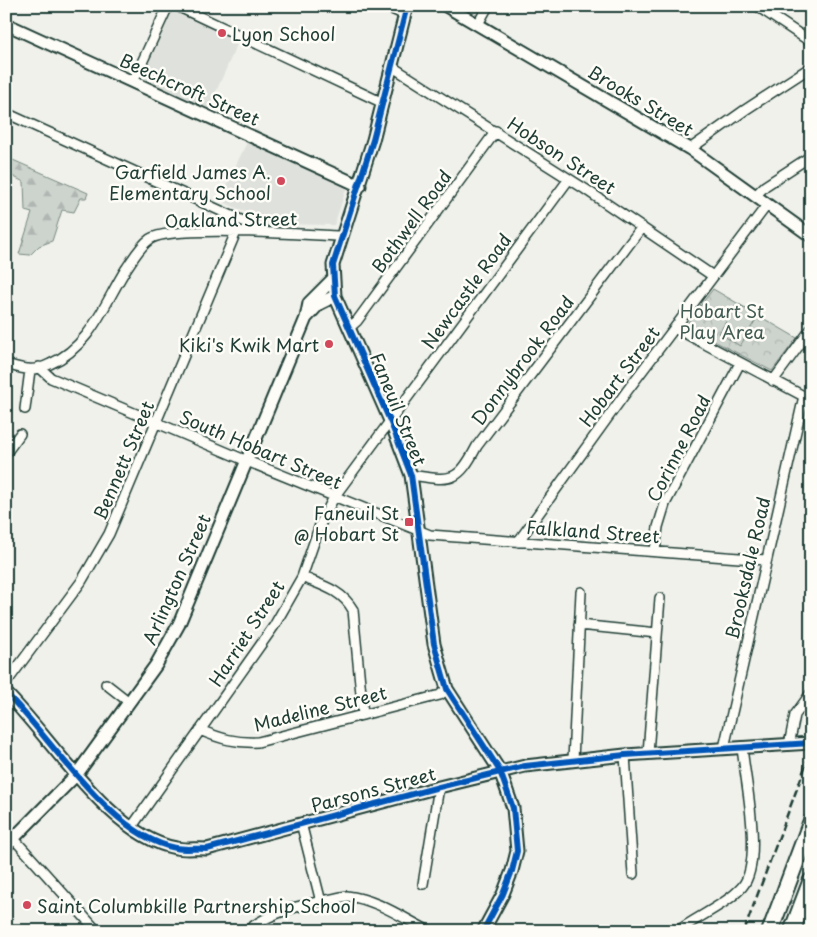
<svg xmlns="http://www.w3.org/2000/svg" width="817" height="937" font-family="'Playpen Sans',sans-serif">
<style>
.built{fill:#dfe2dc}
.forest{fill:url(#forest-firs);stroke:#768880}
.park{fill:url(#park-crowns);stroke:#768880}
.garden{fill:#cdd3cd;stroke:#768880}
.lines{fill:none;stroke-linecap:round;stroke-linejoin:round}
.minor-casing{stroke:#1f3d34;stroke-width:12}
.tertiary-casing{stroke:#1f3d34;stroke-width:15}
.motorway-casing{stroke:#1f3d34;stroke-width:19}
.minor{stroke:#fdfcf7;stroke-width:9}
.tertiary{stroke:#fdfcf7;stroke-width:11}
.motorway{stroke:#fdfcf7;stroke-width:15}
.rail{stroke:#1f3d34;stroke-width:2.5;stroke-dasharray:8 4;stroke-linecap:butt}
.cycleway-casing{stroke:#fdfcf7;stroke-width:9}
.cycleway{stroke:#0057b8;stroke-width:6}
.poi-dot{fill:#d1495b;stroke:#fdfcf7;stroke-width:2}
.labels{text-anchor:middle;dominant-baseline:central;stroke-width:5;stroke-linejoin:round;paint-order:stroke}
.poi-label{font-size:18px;fill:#1f3d34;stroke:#fdfcf7;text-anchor:end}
.street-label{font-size:18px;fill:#1f3d34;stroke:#fdfcf7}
.park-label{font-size:18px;fill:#425b53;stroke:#fdfcf7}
</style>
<defs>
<pattern id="forest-firs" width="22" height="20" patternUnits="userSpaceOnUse" patternTransform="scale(1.25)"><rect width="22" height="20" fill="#cdd3cd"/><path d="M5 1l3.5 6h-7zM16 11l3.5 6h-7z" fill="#b0b6b1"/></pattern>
<pattern id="park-crowns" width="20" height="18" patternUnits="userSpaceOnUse" patternTransform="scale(1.25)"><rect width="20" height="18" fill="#cdd3cd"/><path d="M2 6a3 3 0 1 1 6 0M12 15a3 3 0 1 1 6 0" fill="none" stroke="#b0b6b1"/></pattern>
</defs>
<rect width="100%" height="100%" fill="#f0f1eb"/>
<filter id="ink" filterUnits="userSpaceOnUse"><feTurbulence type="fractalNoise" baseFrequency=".02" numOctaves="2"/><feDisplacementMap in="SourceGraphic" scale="10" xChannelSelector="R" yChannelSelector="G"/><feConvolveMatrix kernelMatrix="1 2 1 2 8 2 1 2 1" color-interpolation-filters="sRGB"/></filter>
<g filter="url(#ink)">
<path class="built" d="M 173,9 L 239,40 L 207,112 L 140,80 L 153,46 Z
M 247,142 L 347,187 L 334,225 L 271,224 L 219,200 Z"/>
<path class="forest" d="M 6,157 L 88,193 L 86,198 L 81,198 L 74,212 L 62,210 L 52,241 L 39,246 L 30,255 L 19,254 L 32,213 L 25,211 L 24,182 L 6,173 Z"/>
<path class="park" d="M 713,289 L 797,338 L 772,371 L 685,326 Z"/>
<path class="garden" d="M 737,304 L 758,316 L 740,346 L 719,333 Z"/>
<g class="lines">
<g class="minor-casing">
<path id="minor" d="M 177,6 L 383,103
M 385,6 L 405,15
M 757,6 L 811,42
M 478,24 L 488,6
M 391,66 L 585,189 L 713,276
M 133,82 L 168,6
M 6,113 L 265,231
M 690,149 L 745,110 L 811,67
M 755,196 L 765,186 L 811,156
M 349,328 L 357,321 L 496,131
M 675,328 L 811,400
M 6,364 C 13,366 21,369 28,369 C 35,370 44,367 50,364 C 91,346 104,304 126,269 C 133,259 140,246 150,239 C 172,224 308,235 342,236
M 39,367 L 51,378 L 247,461 L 430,535 L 766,560
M 773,381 L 811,329
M 25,409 L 30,370
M 6,453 L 20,434
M 411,475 C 451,481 457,484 477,446 L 642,227
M 518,542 L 627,391 L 767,205
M 655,551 L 658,527 L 665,504 L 740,363
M 302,577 C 321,585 342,590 353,610 L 363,715
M 579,625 L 657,633
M 6,683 L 81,582 L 109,534 L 236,232
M 106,684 L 129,702
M 200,730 C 221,739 236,743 258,742 L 440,695 L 447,689
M 789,745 L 795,715 L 811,693
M 724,748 L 804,396
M 648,753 L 660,598
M 625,755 L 633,874
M 573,760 L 581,592
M 301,823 L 321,902
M 131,828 L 274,626 L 302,577 L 320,525 L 334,497 L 569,179
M 6,830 L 97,931
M 423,884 L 439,787
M 247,931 C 274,908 313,903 347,896 C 376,899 403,918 429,931
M 678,931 C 697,917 727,904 742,887 C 764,862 745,780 742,747"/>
</g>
<g class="tertiary-casing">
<path id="tertiary" d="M 407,6 L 373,140 L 333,265 L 335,296 L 391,423 L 411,475 L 434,644 L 447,689 L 500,771 L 513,808 L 517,851 L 512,871 L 503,894 L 483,931
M 446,6 L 690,149 L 811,236
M 6,24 L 360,186
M 306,318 L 319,304 L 335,296
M 6,693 C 52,739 111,837 176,848 C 186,850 197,848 207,849 L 439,787 L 525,766 L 625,755 L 811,743
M 6,846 L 77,774 L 156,665 L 179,624 L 306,318 L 309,303 L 333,279"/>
</g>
<g class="motorway-casing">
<path id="motorway" d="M 770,931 L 811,822
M 792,931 L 811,881"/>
</g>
<use href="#minor" class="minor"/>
<use href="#tertiary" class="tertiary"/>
<use href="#motorway" class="motorway"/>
<path class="rail" d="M 744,931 L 811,751"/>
<g class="cycleway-casing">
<path id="cycleway" d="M 407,6 L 373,140 L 333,265 L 335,296 L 391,423 L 411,475 L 434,644 L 447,689 L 500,771 L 513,808 L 517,851 L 512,871 L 503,894 L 483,931
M 6,693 C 52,739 111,837 176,848 C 186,850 197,848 207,849 L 439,787 L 525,766 L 625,755 L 811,743"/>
</g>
<use href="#cycleway" class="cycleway"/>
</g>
</g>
<g class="poi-dot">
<circle cx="222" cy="33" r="5"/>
<circle cx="281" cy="181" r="5"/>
<circle cx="329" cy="344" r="5"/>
<rect x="404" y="517" width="10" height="10" rx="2.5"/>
<circle cx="27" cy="905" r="5"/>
</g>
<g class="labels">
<g class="poi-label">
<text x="232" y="33" text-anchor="start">Lyon School</text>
<text x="271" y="171">Garfield James A.<tspan x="271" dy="21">Elementary School</tspan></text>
<text x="319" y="344">Kiki's Kwik Mart</text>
<text x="399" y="512">Faneuil St<tspan x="399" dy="21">@ Hobart St</tspan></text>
<text x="37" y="905" text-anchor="start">Saint Columbkille Partnership School</text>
</g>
<g class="street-label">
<text transform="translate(190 89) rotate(24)">Beechcroft Street</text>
<text transform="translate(641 100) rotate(31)">Brooks Street</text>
<text transform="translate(562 155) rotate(33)">Hobson Street</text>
<text transform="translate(231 219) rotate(-1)">Oakland Street</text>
<text transform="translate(411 221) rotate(-54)">Bothwell Road</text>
<text transform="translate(466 291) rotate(-54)">Newcastle Road</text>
<text transform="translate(522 360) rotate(-53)">Donnybrook Road</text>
<text transform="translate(619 376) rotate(-53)">Hobart Street</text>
<text transform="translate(399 409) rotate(68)">Faneuil Street</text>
<text transform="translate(678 448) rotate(-63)">Corinne Road</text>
<text transform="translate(261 449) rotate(23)">South Hobart Street</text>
<text transform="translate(123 460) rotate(-67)">Bennett Street</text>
<text transform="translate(593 531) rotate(4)">Falkland Street</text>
<text transform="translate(747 568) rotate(-77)">Brooksdale Road</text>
<text transform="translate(176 579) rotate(-66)">Arlington Street</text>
<text transform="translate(246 633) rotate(-57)">Harriet Street</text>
<text transform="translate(320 708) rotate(-14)">Madeline Street</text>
<text transform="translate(373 789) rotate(-15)">Parsons Street</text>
</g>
<g class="park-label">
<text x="722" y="310">Hobart St<tspan x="722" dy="21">Play Area</tspan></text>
</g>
</g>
<rect width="817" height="937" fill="none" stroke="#fdfcf7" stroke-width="25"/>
<rect x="12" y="12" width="792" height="912" fill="none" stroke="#1f3d34" stroke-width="2" filter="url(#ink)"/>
</svg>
